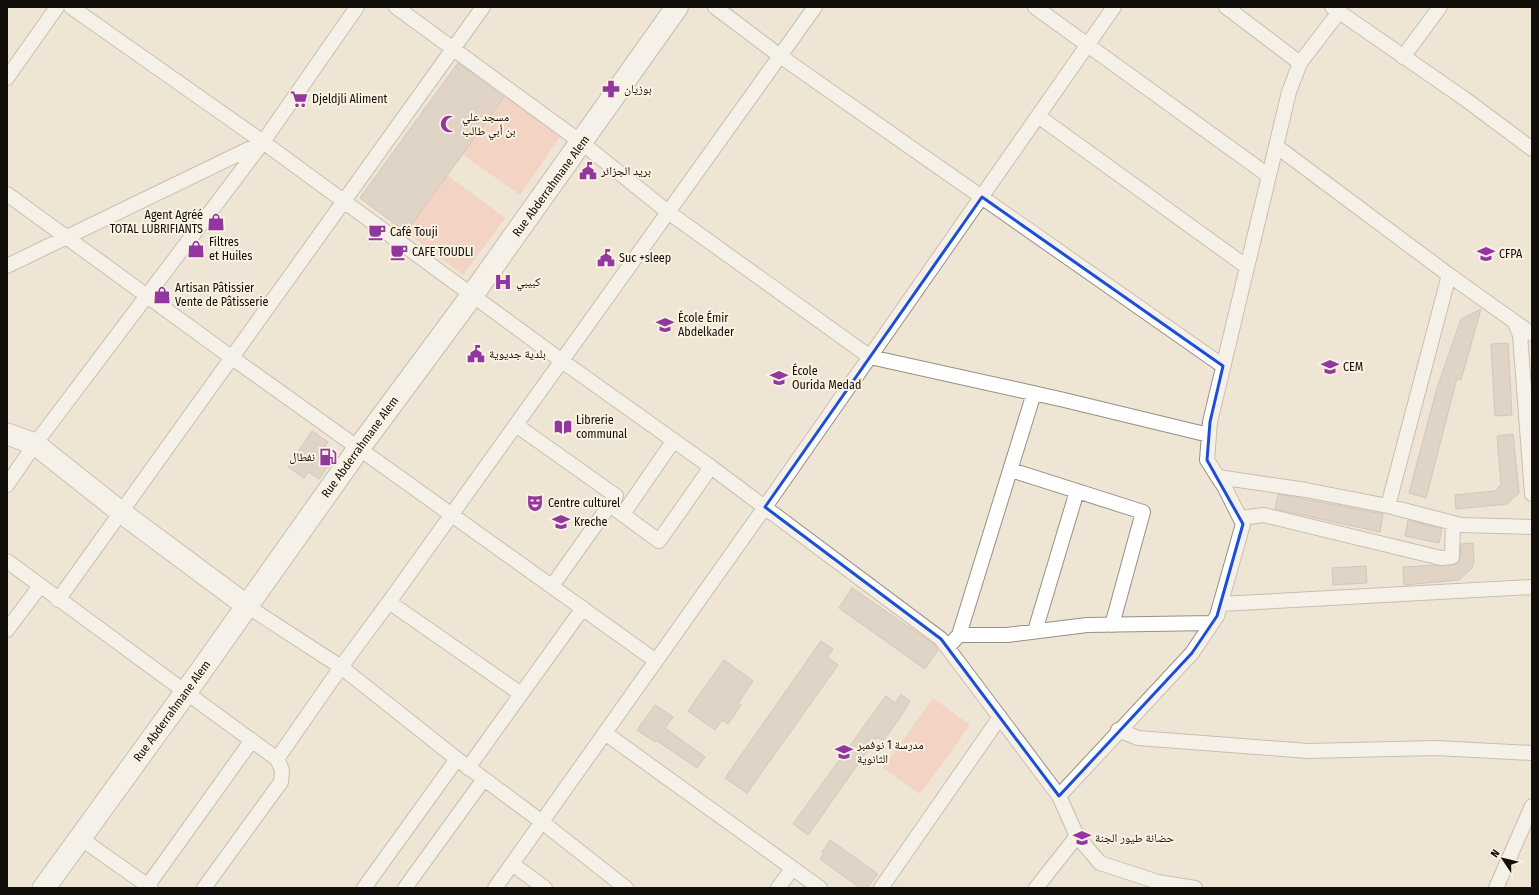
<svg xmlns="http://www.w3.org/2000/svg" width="1539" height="895" font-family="'Fira Sans Condensed','Noto Naskh Arabic',sans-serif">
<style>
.green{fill:#f8bdb0}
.building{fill:#cebfb4;stroke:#b0a096}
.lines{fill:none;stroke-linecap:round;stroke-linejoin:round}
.street-casing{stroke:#988f81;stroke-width:16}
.secondary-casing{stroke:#988f81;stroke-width:23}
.primary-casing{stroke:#988f81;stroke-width:24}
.street{stroke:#fff;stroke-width:14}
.secondary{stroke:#fff;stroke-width:21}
.primary{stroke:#fff;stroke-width:22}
.marked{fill:none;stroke:#1d4ed8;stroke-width:3;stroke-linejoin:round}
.labels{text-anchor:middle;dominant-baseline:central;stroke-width:4;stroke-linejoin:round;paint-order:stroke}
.poi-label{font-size:12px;fill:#120f0a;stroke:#fcf2e2;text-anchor:start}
.street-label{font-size:12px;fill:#120f0a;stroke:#fcf2e2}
</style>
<rect width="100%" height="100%" fill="#eee5d5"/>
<path class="green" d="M 506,94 L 562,134 L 520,195 L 462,154 Z
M 447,175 L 505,218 L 463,275 L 406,232 Z
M 933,698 L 970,725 L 920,794 L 883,768 Z"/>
<path class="building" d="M 458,63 L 504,97 L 406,232 L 360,198 Z
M 1481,309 L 1461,380 L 1457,378 L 1426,498 L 1409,493 L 1437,388 L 1461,319 Z
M 1508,343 L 1512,415 L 1495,416 L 1491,344 Z
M 312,431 L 328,442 L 324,449 L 334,457 L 319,479 L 308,472 L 304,478 L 288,467 Z
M 1513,434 L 1519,493 L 1507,504 L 1456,509 L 1455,495 L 1495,491 L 1501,485 L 1497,436 Z
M 1278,494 L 1383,514 L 1380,532 L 1275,509 Z
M 1408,520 L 1442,529 L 1439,543 L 1405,536 Z
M 1473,543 L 1474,561 L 1472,568 L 1459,580 L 1404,585 L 1403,567 L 1456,564 L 1460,558 L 1461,544 Z
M 1366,566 L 1367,583 L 1333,585 L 1332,568 Z
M 852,588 L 935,645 L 938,650 L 925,669 L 839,608 Z
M 821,641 L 833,649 L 827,657 L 838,665 L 747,793 L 725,778 Z
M 724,660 L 753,681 L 738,703 L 741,705 L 728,724 L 722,720 L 715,730 L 688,711 Z
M 901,695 L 910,701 L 905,710 L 883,741 L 877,737 L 808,835 L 793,824 L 886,696 L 895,703 Z
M 655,705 L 673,717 L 665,728 L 705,757 L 697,768 L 656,740 L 655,742 L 637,730 Z
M 830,840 L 878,874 L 867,888 L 860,888 L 820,859 L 824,853 L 822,852 Z"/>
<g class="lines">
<g class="street-casing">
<path id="street" d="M 71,7 L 263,142 L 562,361 L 711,467 L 941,639 L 1059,796 L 1077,836 L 1100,863 L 1158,882 L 1195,888
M 396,7 L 582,143 L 668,212 L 870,357 L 1060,399 L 1209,435
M 715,7 L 780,56 L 1223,366
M 1035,7 L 1269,176
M 1226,7 L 1300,63
M 1332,7 L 1465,99 L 1532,149
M 1403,57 L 1440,7
M 7,78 L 57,7
M 1038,116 L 1247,267
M 1276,146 L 1449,275 L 1532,334
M 7,194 L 231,357 L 656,661
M 7,266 L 261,143
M 1515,323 L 1520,335 L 1532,494
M 516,425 L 616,496 L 552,586
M 1011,470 L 1143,512 L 1112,625
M 1218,477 L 1306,490 L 1388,506 L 1461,525 L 1532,527
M 7,485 L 35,444 L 263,142 L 357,7
M 610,505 L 659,541 L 711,467
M 1388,506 L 1449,275
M 623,514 L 674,440
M 1240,518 L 1264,515 L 1441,558 L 1452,557 L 1453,523
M 7,561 L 277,759 L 282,770 L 281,782 L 204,888
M 58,600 L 483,7
M 389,602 L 521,694
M 1220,604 L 1532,587
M 247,606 L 341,667 L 457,759 L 542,822 L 626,888
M 7,630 L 40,586
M 1035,631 L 1077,491
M 959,635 L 1007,635 L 1087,625 L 1212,623
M 948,647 L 959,635 L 1034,393
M 1118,730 L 1138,738 L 1308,751 L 1436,748 L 1532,753
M 605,733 L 820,888
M 277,759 L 341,667 L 389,602 L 815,7
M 468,768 L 583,608
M 1059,796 L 1192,653 L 1217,616 L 1243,524 L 1225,488 L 1207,460 L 1210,422 L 1289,92 L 1300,63 L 1339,12
M 80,838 L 151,888
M 512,864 L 545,888
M 146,888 L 252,740
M 364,888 L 457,759
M 405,888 L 484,779
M 495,888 L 765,507 L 1114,7
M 778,888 L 792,869
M 881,888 L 1000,717
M 1036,888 L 1077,836
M 1496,888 L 1532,806"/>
</g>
<g class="secondary-casing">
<path id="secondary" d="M 7,434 L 35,444 L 122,513 L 247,606"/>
</g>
<g class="primary-casing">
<path id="primary" d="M 44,888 L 186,692 L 359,448 L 473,294 L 677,7"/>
</g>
<use href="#street" class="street"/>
<use href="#secondary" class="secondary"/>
<use href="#primary" class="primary"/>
</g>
<path d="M0 0H1539V895H0ZM 982,197 L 1223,366 L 1210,422 L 1207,460 L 1243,524 L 1217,616 L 1192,653 L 1059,796 L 941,639 L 765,507 Z" fill="#eee5d5" fill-opacity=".55" fill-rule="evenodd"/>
<path class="marked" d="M 982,197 L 1223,366 L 1210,422 L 1207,460 L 1243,524 L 1217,616 L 1192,653 L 1059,796 L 941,639 L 765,507 Z"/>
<defs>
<g id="pharmacy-bare" transform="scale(1.38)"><path d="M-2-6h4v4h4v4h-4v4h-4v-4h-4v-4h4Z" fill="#9236a0" stroke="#fcf2e2" stroke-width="2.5" paint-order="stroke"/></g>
<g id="supermarket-bare" transform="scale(1.38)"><path d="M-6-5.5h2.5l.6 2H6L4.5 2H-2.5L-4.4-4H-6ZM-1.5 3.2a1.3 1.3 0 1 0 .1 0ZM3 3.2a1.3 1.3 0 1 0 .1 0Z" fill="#9236a0" stroke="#fcf2e2" stroke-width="2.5" paint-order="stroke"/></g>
<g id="mosque-bare" transform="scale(1.38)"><path d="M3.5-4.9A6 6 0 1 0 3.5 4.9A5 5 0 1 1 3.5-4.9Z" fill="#9236a0" stroke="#fcf2e2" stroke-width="2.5" paint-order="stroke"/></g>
<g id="civic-bare" transform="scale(1.38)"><path d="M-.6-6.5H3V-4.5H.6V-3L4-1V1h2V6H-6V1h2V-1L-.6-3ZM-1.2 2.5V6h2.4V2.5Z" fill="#9236a0" stroke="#fcf2e2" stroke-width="2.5" paint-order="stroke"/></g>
<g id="shop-bare" transform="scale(1.38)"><path d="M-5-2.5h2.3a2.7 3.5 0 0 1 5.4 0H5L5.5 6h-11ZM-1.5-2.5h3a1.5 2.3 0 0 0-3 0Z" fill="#9236a0" stroke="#fcf2e2" stroke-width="2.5" paint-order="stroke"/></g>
<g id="cafe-bare" transform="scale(1.38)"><path d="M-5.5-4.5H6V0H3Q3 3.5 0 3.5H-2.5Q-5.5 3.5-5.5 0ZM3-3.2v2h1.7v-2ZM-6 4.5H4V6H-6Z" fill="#9236a0" stroke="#fcf2e2" stroke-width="2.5" paint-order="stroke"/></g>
<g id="university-bare" transform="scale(1.38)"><path d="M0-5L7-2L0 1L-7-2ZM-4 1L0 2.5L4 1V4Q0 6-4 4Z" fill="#9236a0" stroke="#fcf2e2" stroke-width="2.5" paint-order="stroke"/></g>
<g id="hospital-bare" transform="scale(1.38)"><path d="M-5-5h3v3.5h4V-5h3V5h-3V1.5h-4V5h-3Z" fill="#9236a0" stroke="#fcf2e2" stroke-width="2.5" paint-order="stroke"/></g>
<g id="school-bare" transform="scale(1.38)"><path d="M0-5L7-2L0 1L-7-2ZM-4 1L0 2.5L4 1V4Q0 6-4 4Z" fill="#9236a0" stroke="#fcf2e2" stroke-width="2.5" paint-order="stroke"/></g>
<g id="library-bare" transform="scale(1.38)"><path d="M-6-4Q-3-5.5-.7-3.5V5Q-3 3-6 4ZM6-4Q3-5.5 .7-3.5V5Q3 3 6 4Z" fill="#9236a0" stroke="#fcf2e2" stroke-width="2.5" paint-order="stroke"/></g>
<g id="fuel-bare" transform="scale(1.38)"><path d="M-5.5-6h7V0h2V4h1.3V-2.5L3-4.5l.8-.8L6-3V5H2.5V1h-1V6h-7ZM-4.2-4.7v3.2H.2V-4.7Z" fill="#9236a0" stroke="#fcf2e2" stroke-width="2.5" paint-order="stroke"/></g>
<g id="theatre-bare" transform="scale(1.38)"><path d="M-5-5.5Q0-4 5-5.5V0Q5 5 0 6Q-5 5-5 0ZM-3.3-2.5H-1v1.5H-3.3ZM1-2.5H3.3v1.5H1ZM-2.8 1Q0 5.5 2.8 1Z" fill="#9236a0" stroke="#fcf2e2" stroke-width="2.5" paint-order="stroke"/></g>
</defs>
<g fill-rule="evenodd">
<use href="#pharmacy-bare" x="611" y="89"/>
<use href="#supermarket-bare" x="299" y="99"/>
<use href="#mosque-bare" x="449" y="124"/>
<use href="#civic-bare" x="588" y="171"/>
<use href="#shop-bare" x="216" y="222"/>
<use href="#cafe-bare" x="377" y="232"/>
<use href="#shop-bare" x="196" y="249"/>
<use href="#cafe-bare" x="399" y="252"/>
<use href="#university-bare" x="1486" y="254"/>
<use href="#civic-bare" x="606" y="258"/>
<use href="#hospital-bare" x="503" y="282"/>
<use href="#shop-bare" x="162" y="295"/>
<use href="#school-bare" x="665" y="325"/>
<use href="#civic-bare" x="476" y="354"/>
<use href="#school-bare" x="1330" y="367"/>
<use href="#school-bare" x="779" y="378"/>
<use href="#library-bare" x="563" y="427"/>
<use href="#fuel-bare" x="328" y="457"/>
<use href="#theatre-bare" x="535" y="503"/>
<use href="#school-bare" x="561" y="522"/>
<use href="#school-bare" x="844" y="752"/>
<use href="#school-bare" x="1082" y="838"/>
</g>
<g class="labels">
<g class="poi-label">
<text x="624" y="89">بوزيان</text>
<text x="312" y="99">Djeldjli Aliment</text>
<text x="462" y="117">مسجد علي<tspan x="462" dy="14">بن أبي طالب</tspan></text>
<text x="601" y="171">بريد الجزائر</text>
<text x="203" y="215" text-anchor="end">Agent Agréé<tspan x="203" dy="14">TOTAL LUBRIFIANTS</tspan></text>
<text x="390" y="232">Café Touji</text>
<text x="209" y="242">Filtres<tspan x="209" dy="14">et Huiles</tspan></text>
<text x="412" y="252">CAFE TOUDLI</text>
<text x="1499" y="254">CFPA</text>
<text x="619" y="258">Suc +sleep</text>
<text x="516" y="282">كبيبي</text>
<text x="175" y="288">Artisan Pâtissier<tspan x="175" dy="14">Vente de Pâtisserie</tspan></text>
<text x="678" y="318">École Émir<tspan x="678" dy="14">Abdelkader</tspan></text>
<text x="489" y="354">بلدية جديوية</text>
<text x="1343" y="367">CEM</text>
<text x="792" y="371">École<tspan x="792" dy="14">Ourida Medad</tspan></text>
<text x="576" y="420">Librerie<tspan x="576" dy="14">communal</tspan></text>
<text x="315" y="457" text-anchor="end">نفطال</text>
<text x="548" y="503">Centre culturel</text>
<text x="574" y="522">Kreche</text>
<text x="857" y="745">مدرسة 1 نوفمبر<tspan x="857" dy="14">الثانوية</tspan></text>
<text x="1095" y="838">حضانة طيور الجنة</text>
</g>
<g class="street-label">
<text transform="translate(551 186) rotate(-54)">Rue Abderrahmane Alem</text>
<text transform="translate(360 447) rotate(-54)">Rue Abderrahmane Alem</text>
<text transform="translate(172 711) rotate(-54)">Rue Abderrahmane Alem</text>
</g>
</g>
<rect width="1539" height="895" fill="none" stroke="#120f0a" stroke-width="16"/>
<g transform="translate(1503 859) rotate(305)" stroke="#fcf2e2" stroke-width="3" paint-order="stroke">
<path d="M0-3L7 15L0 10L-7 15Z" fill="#120f0a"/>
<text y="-6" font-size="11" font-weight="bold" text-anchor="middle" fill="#120f0a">N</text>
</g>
</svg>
